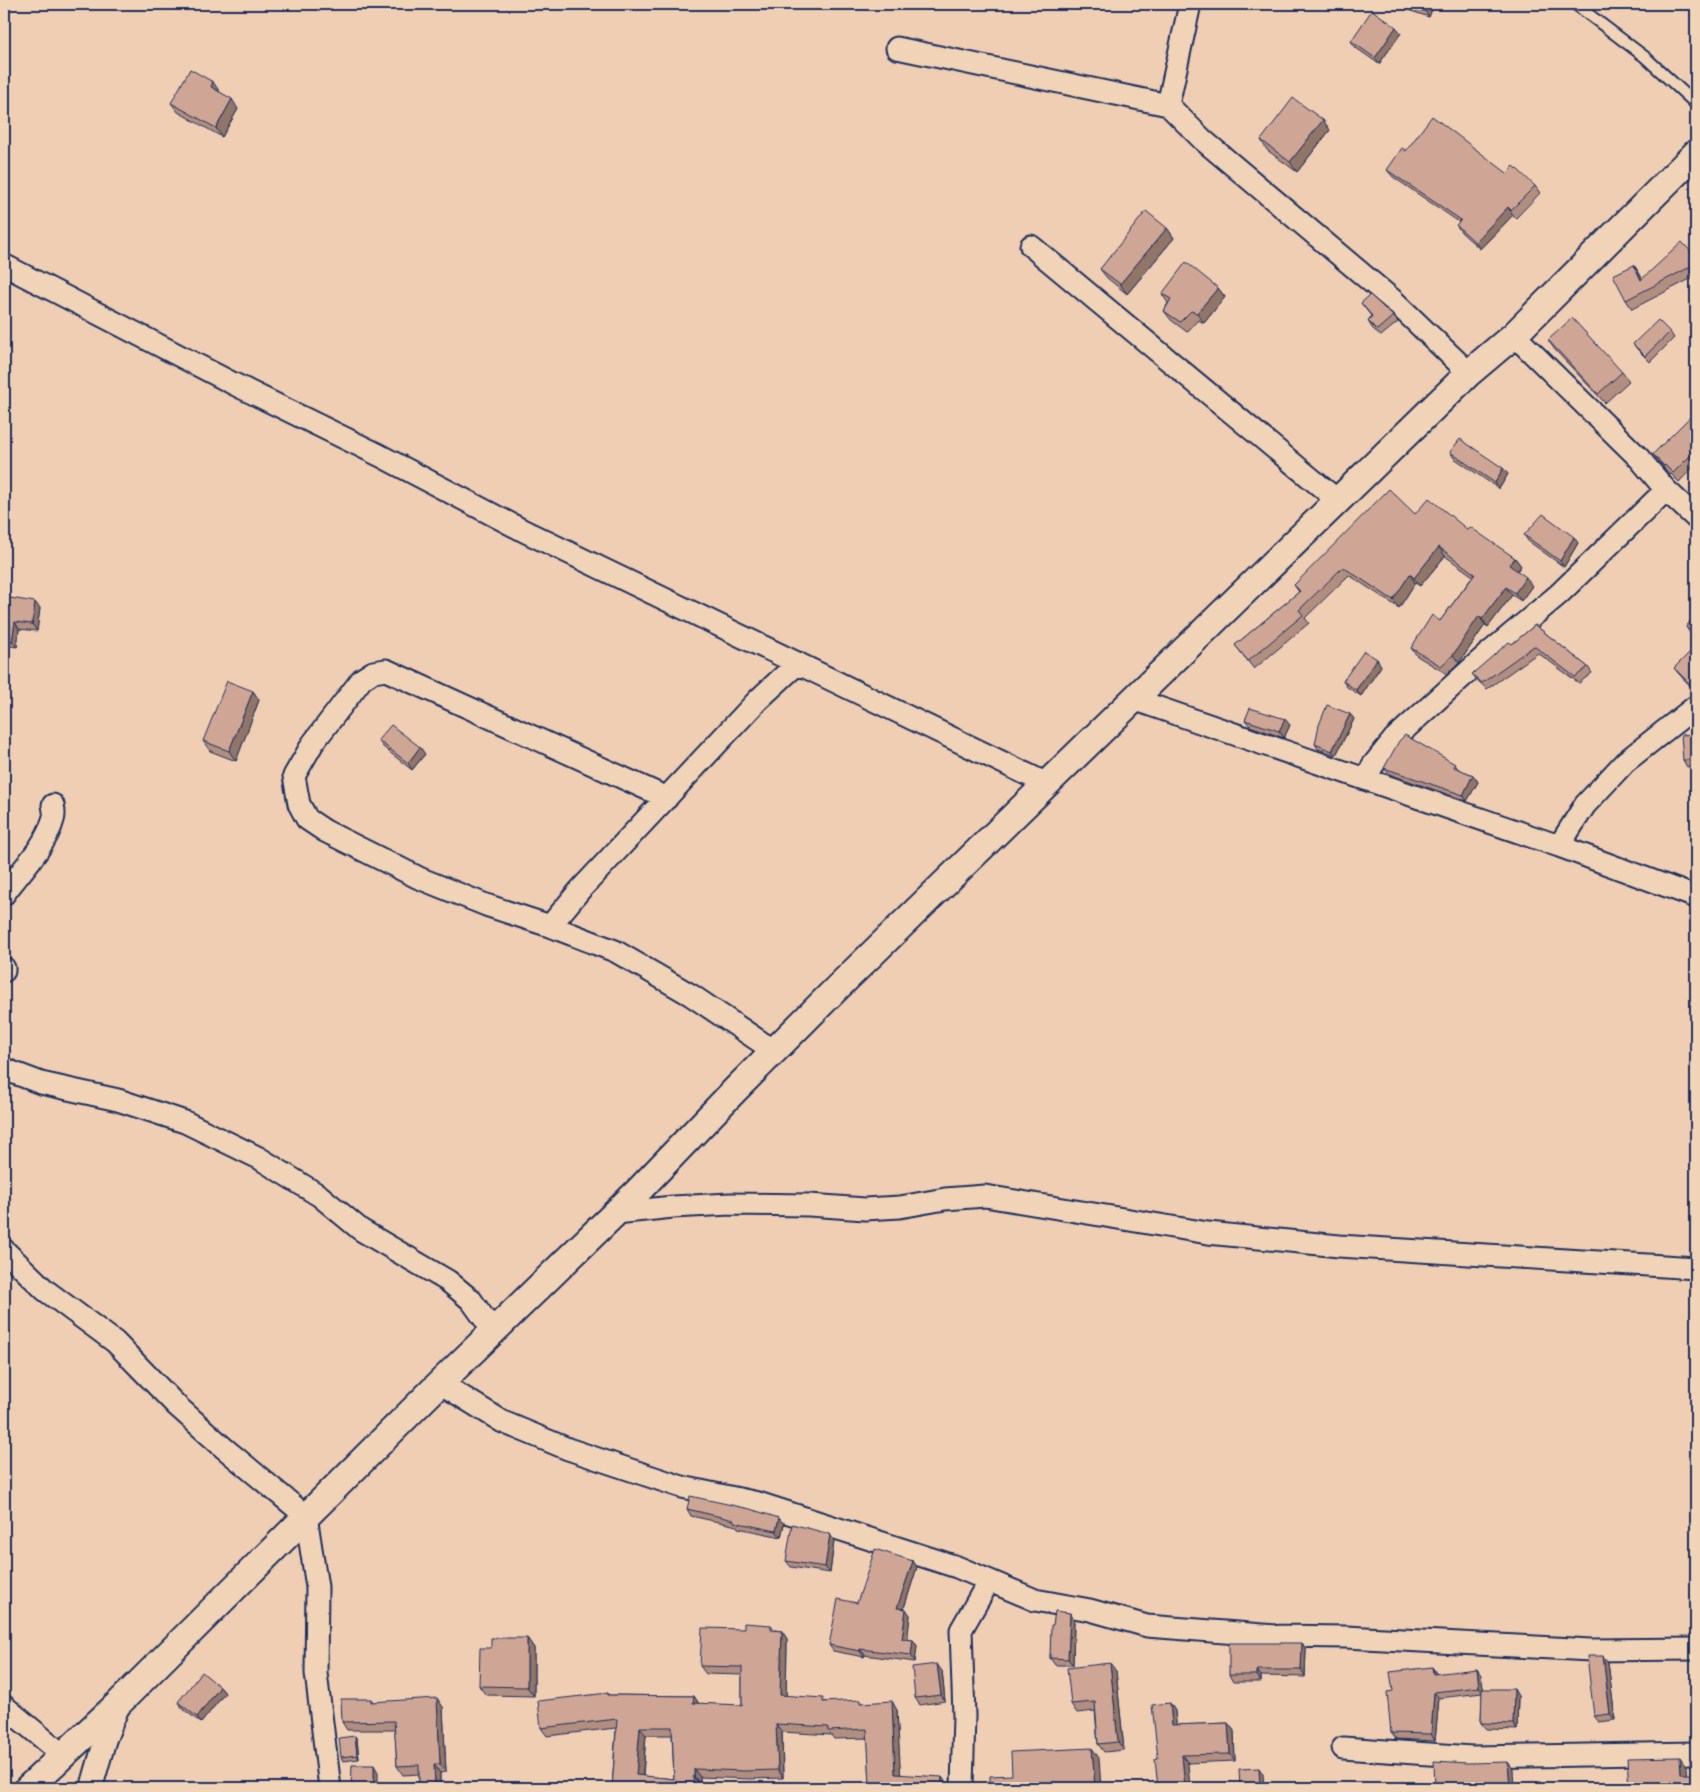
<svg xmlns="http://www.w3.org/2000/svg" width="1700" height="1792" font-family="Caveat,sans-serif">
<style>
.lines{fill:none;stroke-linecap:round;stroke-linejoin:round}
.service-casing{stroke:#1b2f5e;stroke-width:14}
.minor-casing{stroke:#1b2f5e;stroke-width:25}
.tertiary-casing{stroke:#1b2f5e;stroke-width:30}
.service{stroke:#f1d4b8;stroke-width:10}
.minor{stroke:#f1d4b8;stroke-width:21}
.tertiary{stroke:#f1d4b8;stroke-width:26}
.wall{fill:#b28e80;stroke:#1b2f5e;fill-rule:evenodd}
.shaded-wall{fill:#917468;stroke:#1b2f5e}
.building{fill:#cfa595;stroke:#1b2f5e;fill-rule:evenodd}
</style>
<rect width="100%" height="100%" fill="#f0ceb3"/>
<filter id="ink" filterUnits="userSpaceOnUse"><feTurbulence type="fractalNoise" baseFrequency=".02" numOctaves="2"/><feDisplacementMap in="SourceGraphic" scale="10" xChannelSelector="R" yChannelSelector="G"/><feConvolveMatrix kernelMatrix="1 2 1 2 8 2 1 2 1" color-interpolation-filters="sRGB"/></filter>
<g filter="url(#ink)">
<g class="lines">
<g class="service-casing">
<path id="service" d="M 1575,4 L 1645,57 L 1696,104"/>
</g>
<g class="minor-casing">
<path id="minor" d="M 1190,4 L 1168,105 L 1203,140 L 1394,301 L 1469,373
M 897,48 L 1168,105
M 1031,246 L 1337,500
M 4,265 L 232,383 L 379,455 L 524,531 L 1047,784
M 1514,335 L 1639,458 L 1666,490 L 1696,518
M 1133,699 L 1559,846 L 1696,897
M 1366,779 L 1373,765 L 1394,739 L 1483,658 L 1559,594 L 1666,490
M 667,798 L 386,670 L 373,672 L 362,679 L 313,743 L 294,776 L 299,804 L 307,819 L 325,831 L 419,878 L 486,905 L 550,926 L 615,951 L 691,995 L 774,1051
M 1559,846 L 1585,805 L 1625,762 L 1696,706
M 4,894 C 19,873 46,846 53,820 C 55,816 54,810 53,805
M 550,926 L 580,890 L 758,700 L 798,663
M 4,968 L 4,971
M 4,1069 L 41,1083 L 118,1100 L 185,1122 L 259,1158 L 320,1196 L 361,1230 L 448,1281 L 471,1300 L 494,1332
M 616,1213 L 673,1207 L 730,1204 L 809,1205 L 865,1209 L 900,1207 L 945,1199 L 985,1196 L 1208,1233 L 1339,1246 L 1696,1268
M 4,1250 L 45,1290 L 115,1342 L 176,1405 L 224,1448 L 306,1516 L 317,1587 L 316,1673 L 330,1788
M 440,1383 L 503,1422 L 568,1449 L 682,1487 L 758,1503 L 957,1567 L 1035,1600 L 1090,1610 L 1147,1626 L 1276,1636 L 1346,1637 L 1591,1650 L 1696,1649
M 4,1706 L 63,1755
M 1343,1748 L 1472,1757 L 1696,1753
M 93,1788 L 93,1782 L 105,1740 L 120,1703
M 962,1788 L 964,1716 L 961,1630 L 989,1581"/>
</g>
<g class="tertiary-casing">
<path id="tertiary" d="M 28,1788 L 120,1702 L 440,1383 L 639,1190 L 735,1090 L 838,987 L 1469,373 L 1514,335 L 1696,153"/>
</g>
<use href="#service" class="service"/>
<use href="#minor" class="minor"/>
<use href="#tertiary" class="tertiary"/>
</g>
<path class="wall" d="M 1392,4 L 1434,4 L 1429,17 L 1393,5 Z
M 1401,33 L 1379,64 L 1356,48 L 1351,41 Z
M 220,92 L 220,93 L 238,109 L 222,137 L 178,112 L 171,103 Z
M 1330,130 L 1297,172 L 1267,150 L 1261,140 Z
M 1406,151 L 1507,173 L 1535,186 L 1540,193 L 1516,218 L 1513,215 L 1480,249 L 1462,233 L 1456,225 L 1459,222 L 1393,177 L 1387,170 Z
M 1167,228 L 1174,238 L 1127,294 L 1107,278 L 1100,269 Z
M 1696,257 L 1696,276 L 1632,309 L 1626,300 L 1634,265 L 1642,279 Z
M 1218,288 L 1225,297 L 1204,323 L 1198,320 L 1187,332 L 1171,320 L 1164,311 L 1168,303 L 1162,294 Z
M 1361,303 L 1393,316 L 1398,322 L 1381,336 L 1372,328 L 1368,321 L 1371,316 Z
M 1670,332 L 1674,338 L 1650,362 L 1638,350 L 1633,344 Z
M 1548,340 L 1622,372 L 1629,381 L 1605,403 L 1555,350 Z
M 1696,411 L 1696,464 L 1679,482 L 1671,474 L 1670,475 L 1653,454 Z
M 1450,452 L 1508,474 L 1499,489 L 1454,458 Z
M 1415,514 L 1468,530 L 1515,558 L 1521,566 L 1517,571 L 1532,586 L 1521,601 L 1512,595 L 1488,627 L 1485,625 L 1459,663 L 1447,674 L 1417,656 L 1411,648 L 1440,621 L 1473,576 L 1445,556 L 1420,586 L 1415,583 L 1399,608 L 1349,575 L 1305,618 L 1309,623 L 1254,669 L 1235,645 L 1299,592 L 1294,585 Z
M 1524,535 L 1578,543 L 1564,567 L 1528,541 Z
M 4,597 L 40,608 L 37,631 L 19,629 L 17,647 L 4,645 Z
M 1696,614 L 1696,639 L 1692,636 L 1686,627 Z
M 1535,625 L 1588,667 L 1592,673 L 1579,683 L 1538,653 L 1487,689 L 1477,680 L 1472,674 L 1512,644 Z
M 1696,646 L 1696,692 L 1679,674 L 1674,668 Z
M 1377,659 L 1381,666 L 1361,696 L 1347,687 L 1343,681 Z
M 253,691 L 259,700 L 236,761 L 210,751 L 203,741 Z
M 1350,714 L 1354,719 L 1336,755 L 1318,749 L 1315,744 Z
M 1245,720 L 1290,725 L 1284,738 L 1250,726 Z
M 1696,734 L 1696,766 L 1687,767 L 1683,760 Z
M 378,740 L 425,754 L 412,770 L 383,747 Z
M 1455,764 L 1458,769 L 1473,775 L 1478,782 L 1467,801 L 1389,774 L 1384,768 Z
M 687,1509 L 784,1524 L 781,1537 L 738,1528 L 737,1526 L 691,1516 Z
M 830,1534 L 834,1541 L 830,1573 L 791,1567 L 786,1561 Z
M 913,1561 L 917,1567 L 904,1608 L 910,1615 L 907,1639 L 913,1640 L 917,1646 L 915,1662 L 865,1655 L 864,1657 L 833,1651 L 829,1645 L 857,1603 Z
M 1070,1613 L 1074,1620 L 1073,1665 L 1055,1665 L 1050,1658 L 1053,1625 Z
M 771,1625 L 775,1630 L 782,1631 L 787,1639 L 786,1696 L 826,1702 L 862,1703 L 897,1710 L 900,1774 L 948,1785 L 870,1785 L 868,1738 L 834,1739 L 831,1735 L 782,1732 L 783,1778 L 750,1779 L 700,1777 L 700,1784 L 612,1788 L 616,1728 L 547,1736 L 541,1728 L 608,1693 L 609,1695 L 694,1696 L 699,1704 L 742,1705 L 742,1675 L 706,1674 L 700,1666 L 744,1629 ZM 646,1735 L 672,1735 L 674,1779 L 643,1776 Z
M 527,1638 L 534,1648 L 534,1696 L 486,1695 L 479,1686 Z
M 1302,1643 L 1306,1649 L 1305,1677 L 1261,1676 L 1261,1682 L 1233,1682 L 1229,1675 Z
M 1608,1662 L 1615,1720 L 1599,1722 L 1594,1716 Z
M 1432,1667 L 1436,1674 L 1481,1675 L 1483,1689 L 1518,1696 L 1517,1730 L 1486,1729 L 1481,1723 L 1482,1693 L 1439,1698 L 1435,1741 L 1396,1739 L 1391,1733 L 1393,1691 Z
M 942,1671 L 945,1701 L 920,1705 L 915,1698 Z
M 1116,1671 L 1124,1750 L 1104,1752 L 1098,1744 L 1095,1711 L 1077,1713 L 1071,1704 Z
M 220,1687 L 225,1693 L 201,1723 L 183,1709 L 178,1702 Z
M 371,1699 L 373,1702 L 443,1707 L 446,1772 L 440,1773 L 440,1788 L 419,1788 L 419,1774 L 403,1775 L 397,1766 L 395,1730 L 347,1730 L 342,1722 Z
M 1170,1703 L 1175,1711 L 1176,1725 L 1228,1723 L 1234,1731 L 1235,1761 L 1188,1763 L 1158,1758 Z
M 357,1739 L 359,1759 L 343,1761 L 341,1757 Z"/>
<path class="shaded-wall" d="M 1427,4 L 1434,4 L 1429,17 L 1425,11 Z
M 1396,27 L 1401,33 L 1379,64 L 1375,58 Z
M 213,82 L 220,92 L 217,97 L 211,87 Z
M 232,99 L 238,109 L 222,137 L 216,128 Z
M 1323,120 L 1330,130 L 1297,172 L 1290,162 Z
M 1508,207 L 1513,215 L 1480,249 L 1475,242 Z
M 1167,228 L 1174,238 L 1127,294 L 1120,284 Z
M 1634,265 L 1640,274 L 1647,289 L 1641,280 Z
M 1218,288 L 1225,297 L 1204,323 L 1197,313 Z
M 1503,468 L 1508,474 L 1499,489 L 1495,483 Z
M 1574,537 L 1578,543 L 1564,567 L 1560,561 Z
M 1439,547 L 1445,556 L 1420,586 L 1414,578 Z
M 1515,558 L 1521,566 L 1515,573 L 1509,565 Z
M 1410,574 L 1415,583 L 1399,608 L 1393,600 Z
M 1526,577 L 1532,586 L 1521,601 L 1515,593 Z
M 1506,587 L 1512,595 L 1488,627 L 1482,619 Z
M 35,602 L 40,608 L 37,631 L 32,624 Z
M 1479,616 L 1485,625 L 1459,663 L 1453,655 Z
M 15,622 L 19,629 L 17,647 L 12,641 Z
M 1377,659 L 1381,666 L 1361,696 L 1356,690 Z
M 253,691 L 259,700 L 236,761 L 229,751 Z
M 1350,714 L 1354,719 L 1336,755 L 1332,751 Z
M 1285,719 L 1290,725 L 1284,738 L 1279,731 Z
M 420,747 L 425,754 L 412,770 L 408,763 Z
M 1473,775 L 1478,782 L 1467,801 L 1463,795 Z
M 779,1518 L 784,1524 L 781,1537 L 776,1531 Z
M 830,1534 L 834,1541 L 830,1573 L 825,1567 Z
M 913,1561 L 917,1567 L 902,1614 L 897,1608 Z
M 906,1609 L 910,1615 L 907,1645 L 902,1639 Z
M 1070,1613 L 1074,1620 L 1073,1665 L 1068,1659 Z
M 782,1631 L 787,1639 L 786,1704 L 780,1695 Z
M 527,1638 L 534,1648 L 534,1696 L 527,1687 Z
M 913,1640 L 917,1646 L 915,1662 L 911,1655 Z
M 1302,1643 L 1306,1649 L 1305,1677 L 1301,1670 Z
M 860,1649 L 865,1655 L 864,1657 L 860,1651 Z
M 1603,1656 L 1608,1662 L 1615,1720 L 1610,1714 Z
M 1110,1663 L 1116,1671 L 1124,1750 L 1118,1742 Z
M 937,1664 L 942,1671 L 945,1701 L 941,1695 Z
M 1432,1667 L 1436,1673 L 1437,1680 L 1433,1674 Z
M 1477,1669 L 1481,1675 L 1484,1693 L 1479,1687 Z
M 1257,1670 L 1261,1676 L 1261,1682 L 1257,1675 Z
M 220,1687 L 225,1693 L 201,1723 L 197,1717 Z
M 1514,1689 L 1518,1696 L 1517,1730 L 1513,1724 Z
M 1434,1692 L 1439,1698 L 1435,1741 L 1431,1734 Z
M 694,1696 L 699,1704 L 693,1703 Z
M 437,1698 L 443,1707 L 446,1772 L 440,1764 Z
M 892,1701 L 897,1710 L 901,1782 L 895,1774 Z
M 1170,1703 L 1175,1711 L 1177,1733 L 1172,1725 Z
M 1228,1723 L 1234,1731 L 1235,1761 L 1230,1754 Z
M 776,1724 L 782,1732 L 783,1778 L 778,1770 Z
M 640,1727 L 646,1735 L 642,1783 L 636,1775 Z
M 355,1736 L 357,1739 L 359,1759 L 357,1755 Z
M 1092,1748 L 1099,1758 L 1101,1788 L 1095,1788 Z
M 1182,1755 L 1188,1763 L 1190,1788 L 1185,1788 Z
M 1680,1757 L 1686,1766 L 1687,1783 L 1681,1774 Z
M 1508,1762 L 1513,1769 L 1514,1788 L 1510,1788 Z
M 434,1764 L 440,1773 L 440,1788 L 435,1788 Z
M 374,1765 L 378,1772 L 378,1788 L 374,1788 Z
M 1259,1768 L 1263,1774 L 1264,1788 L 1260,1788 Z
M 694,1769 L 700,1777 L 700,1784 L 694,1776 Z
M 693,1776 L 699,1784 L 699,1788 L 694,1788 Z
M 942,1777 L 948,1785 L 947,1788 L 941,1788 Z"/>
<path class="building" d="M 1403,4 L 1427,4 L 1425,11 Z
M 1372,10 L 1396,27 L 1375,58 L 1351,41 Z
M 190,69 L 213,82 L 211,87 L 232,99 L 216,128 L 171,103 Z
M 1293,98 L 1323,120 L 1290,162 L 1261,140 Z
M 1432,116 L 1507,173 L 1514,166 L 1535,186 L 1511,210 L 1508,207 L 1475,242 L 1456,225 L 1461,220 L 1387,170 L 1402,148 L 1406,151 Z
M 1146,211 L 1167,228 L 1120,284 L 1100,269 Z
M 1682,242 L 1696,257 L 1696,264 L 1626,300 L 1613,275 L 1634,265 L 1641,280 Z
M 1186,262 L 1218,288 L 1197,313 L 1191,311 L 1180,322 L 1164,311 L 1171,299 L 1162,294 Z
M 1370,295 L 1393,316 L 1377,330 L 1368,321 L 1372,316 L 1361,303 Z
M 1572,318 L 1622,372 L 1598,394 L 1548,340 Z
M 1658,320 L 1670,332 L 1645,356 L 1633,344 Z
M 1696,411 L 1696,456 L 1693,453 L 1673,473 L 1665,465 L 1664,466 L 1653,454 Z
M 1460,439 L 1503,468 L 1495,483 L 1450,452 Z
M 1389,489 L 1415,514 L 1429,498 L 1468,530 L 1470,527 L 1515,558 L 1509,565 L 1526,577 L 1515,593 L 1506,587 L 1482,619 L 1479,616 L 1453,655 L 1441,666 L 1411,648 L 1432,615 L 1440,621 L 1475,574 L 1439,547 L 1414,578 L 1410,574 L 1393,600 L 1343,567 L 1299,610 L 1303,615 L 1248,661 L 1235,645 L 1300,591 L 1294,585 Z
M 1543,514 L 1574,537 L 1560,561 L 1524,535 Z
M 4,597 L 35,602 L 32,624 L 15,622 L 12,641 L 4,639 Z
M 1696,614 L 1696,635 L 1686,627 Z
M 1535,625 L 1588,667 L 1575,677 L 1534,646 L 1482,683 L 1472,674 L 1509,642 L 1512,644 Z
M 1696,646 L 1696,685 L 1694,688 L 1674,668 Z
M 1364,651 L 1377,659 L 1356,690 L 1343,681 Z
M 227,681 L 253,691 L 229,751 L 203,741 Z
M 1327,705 L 1350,714 L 1332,751 L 1315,744 L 1319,725 Z
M 1250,708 L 1285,719 L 1279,731 L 1245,720 Z
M 391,725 L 420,747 L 408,763 L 378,740 Z
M 1696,734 L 1696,760 L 1683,760 L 1681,735 Z
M 1405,735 L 1455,764 L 1454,767 L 1473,775 L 1463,795 L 1384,768 L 1399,741 Z
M 690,1496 L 750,1509 L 779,1518 L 776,1531 L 734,1522 L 734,1520 L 687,1509 Z
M 792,1524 L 830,1534 L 825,1567 L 786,1561 Z
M 875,1549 L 913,1561 L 897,1608 L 906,1609 L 902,1639 L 913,1640 L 911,1655 L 860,1649 L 860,1651 L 829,1645 L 838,1599 L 857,1603 Z
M 1055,1611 L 1070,1613 L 1068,1659 L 1050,1658 L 1051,1625 L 1053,1625 Z
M 744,1623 L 771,1625 L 771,1630 L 782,1631 L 780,1695 L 823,1698 L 823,1702 L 861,1700 L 861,1703 L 892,1701 L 895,1774 L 942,1777 L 941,1788 L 861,1788 L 861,1786 L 870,1785 L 867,1729 L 828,1731 L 828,1727 L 776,1724 L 778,1770 L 744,1771 L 694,1769 L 694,1776 L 693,1776 L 694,1788 L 612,1788 L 617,1719 L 541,1728 L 538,1701 L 608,1693 L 608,1695 L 694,1696 L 693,1703 L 742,1705 L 742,1667 L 700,1666 L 702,1628 L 744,1629 ZM 640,1727 L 672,1727 L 674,1779 L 636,1775 Z
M 491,1638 L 527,1638 L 527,1687 L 479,1686 L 480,1648 L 491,1648 Z
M 1229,1643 L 1302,1643 L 1301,1670 L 1257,1670 L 1257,1675 L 1229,1675 Z
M 1587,1656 L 1603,1656 L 1610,1714 L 1594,1716 Z
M 1110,1663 L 1118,1742 L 1098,1744 L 1095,1702 L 1071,1704 L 1067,1668 Z
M 937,1664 L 941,1695 L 915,1698 L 912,1667 Z
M 1432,1667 L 1433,1674 L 1477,1669 L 1479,1687 L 1434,1692 L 1431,1734 L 1391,1733 L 1387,1692 L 1393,1691 L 1390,1672 Z
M 202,1672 L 220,1687 L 197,1717 L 178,1702 Z
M 1482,1689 L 1514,1689 L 1513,1724 L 1481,1723 Z
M 437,1698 L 440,1764 L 434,1764 L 435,1788 L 419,1788 L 419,1765 L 397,1766 L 394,1721 L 342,1722 L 341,1699 L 371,1699 L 371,1702 Z
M 1170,1703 L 1172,1725 L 1228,1723 L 1230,1754 L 1182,1755 L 1185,1788 L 1158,1788 L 1155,1759 L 1158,1758 L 1152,1705 Z
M 355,1736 L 357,1755 L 341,1757 L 339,1738 Z
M 1092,1748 L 1095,1788 L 990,1788 L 990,1776 L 1012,1775 L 1011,1752 Z
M 1680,1757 L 1681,1774 L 1696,1774 L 1696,1788 L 1629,1788 L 1627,1758 Z
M 1434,1761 L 1468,1763 L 1508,1762 L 1510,1788 L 1435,1788 Z
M 352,1765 L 374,1765 L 374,1788 L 351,1788 Z
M 1259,1768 L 1260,1788 L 1240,1788 L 1239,1769 Z"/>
</g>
<rect width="1700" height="1792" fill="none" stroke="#f1d4b8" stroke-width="20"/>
<rect x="10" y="10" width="1680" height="1772" fill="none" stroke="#1b2f5e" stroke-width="2" filter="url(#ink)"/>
</svg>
